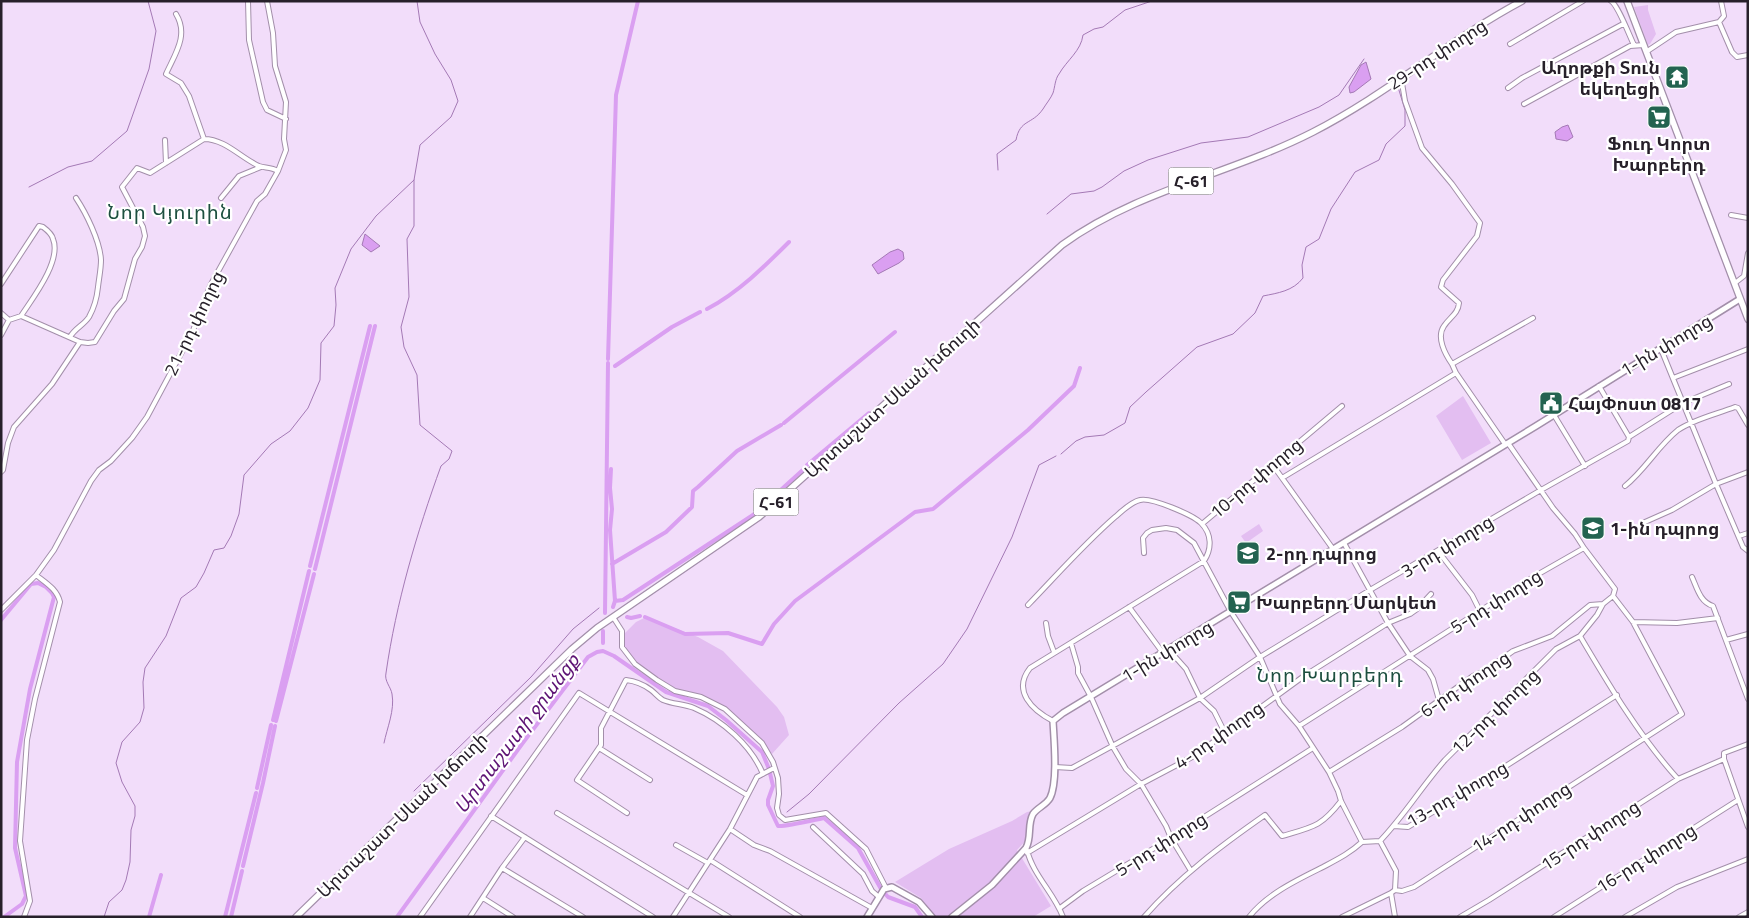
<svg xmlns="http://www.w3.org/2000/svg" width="1749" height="918" font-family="'Titillium Web','Noto Sans Armenian',sans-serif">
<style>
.green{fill:#e3bef1}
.water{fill:#da9ff1;stroke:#a479b5}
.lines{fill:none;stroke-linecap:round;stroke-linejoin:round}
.stream{stroke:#a479b5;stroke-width:1}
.canal{stroke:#da9ff1;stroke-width:4}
.street-casing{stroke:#a38faa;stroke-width:6}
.secondary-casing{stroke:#a38faa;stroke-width:8}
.primary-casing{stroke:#a38faa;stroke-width:8}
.street{stroke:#fff;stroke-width:4}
.secondary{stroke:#fff;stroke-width:5}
.primary{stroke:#fff;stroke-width:5.5}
.labels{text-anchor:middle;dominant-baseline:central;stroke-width:4.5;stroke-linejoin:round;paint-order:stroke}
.shield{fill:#fff;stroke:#68636a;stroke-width:1}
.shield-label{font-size:16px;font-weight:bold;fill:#27202a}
.street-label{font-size:18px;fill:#27202a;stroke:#fff}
.poi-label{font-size:18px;font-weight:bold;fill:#27202a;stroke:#fff;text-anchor:start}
.water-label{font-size:19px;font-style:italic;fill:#5d1274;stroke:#fff}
.quarter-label{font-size:20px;letter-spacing:1px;fill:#1d4f40;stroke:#fff}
</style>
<rect width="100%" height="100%" fill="#f2ddfa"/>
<path class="green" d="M 1648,5 L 1648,10 L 1656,34 L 1650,44 L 1648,45 L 1634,7 Z
M 1463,396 L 1491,443 L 1462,460 L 1436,416 Z
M 1259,524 L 1263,531 L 1246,543 L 1241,536 Z
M 646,617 L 698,637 L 723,651 L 777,707 L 784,717 L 789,735 L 772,754 L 730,713 L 703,697 L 675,692 L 643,669 L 624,650 L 623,635 L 636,622 Z
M 1033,811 L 1027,824 L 1029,837 L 1017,850 L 1051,906 L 1033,917 L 935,917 L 921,898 L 895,882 L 949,849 L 1012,821 L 1027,812 Z"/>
<path class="water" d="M 1366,62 L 1371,79 L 1354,92 L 1350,93 L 1349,87 L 1361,65 Z
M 1568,125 L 1573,137 L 1567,141 L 1556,139 L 1555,132 L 1562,127 Z
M 365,234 L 380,246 L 371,252 L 362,245 Z
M 898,249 L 903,252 L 904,259 L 899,263 L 878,274 L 872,265 L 890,252 Z"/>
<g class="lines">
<path class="stream" d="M 998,170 L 997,154 L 1016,140 C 1020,119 1032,125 1043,109 C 1046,104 1051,98 1053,93 C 1055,87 1055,79 1059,74 C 1067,60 1081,51 1083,35 L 1094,29 L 1103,27 L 1125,10 L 1152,1
M 29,187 L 68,167 L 92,161 L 127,131 L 149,69 L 156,31 L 148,1
M 1047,214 L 1071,194 L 1094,191 L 1102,187 L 1124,171 L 1148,160 L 1201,143 L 1248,137 L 1319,107 L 1339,95 L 1364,59
M 1061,454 L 1076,441 L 1085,437 L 1104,435 L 1125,423 L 1130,407 L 1146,392 L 1197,347 L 1233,334 L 1255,313 L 1263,296 C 1278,293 1293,291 1303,278 L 1302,265 L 1306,247 L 1319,239 L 1331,209 L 1355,172 L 1379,160 L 1386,144 L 1405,126 L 1405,110 L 1398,87
M 384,743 C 387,728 395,710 392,694 C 391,687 384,681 386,673 C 396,603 417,532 441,466 L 449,459 L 452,451 L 420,425 L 417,375 L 404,347 L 401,327 L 409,297 L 407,239 L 414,226 L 414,180 L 420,145 L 451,117 L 458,101 L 451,80 L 435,54 L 420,22 L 417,1
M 414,791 L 531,677 L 573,629 L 599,608
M 787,812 L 809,794 L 899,703 L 943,664 L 967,629 L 1012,537 L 1039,465 L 1056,456
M 104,917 L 109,902 L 122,890 L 126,880 L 130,862 L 131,830 L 135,816 L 135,806 L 122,782 L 116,763 L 122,742 L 140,722 L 144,708 L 143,682 L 145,668 L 166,636 L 181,598 L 196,587 L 204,573 L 214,550 L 224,548 L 231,536 L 239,514 L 244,475 L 271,444 L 290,431 L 308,408 L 320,380 L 321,343 L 334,326 L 336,305 L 335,288 L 351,249 L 376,216 L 414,180"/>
<path class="canal" d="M 707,309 C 738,293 765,266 789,242
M 608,359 L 616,95 L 638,1
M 615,366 L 672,327 L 700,312
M 784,423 L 895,332
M 807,465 L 869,413
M 611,469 L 610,488 L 612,509 L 610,530 L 615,601 L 613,607
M 612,564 L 666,532 L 692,507 L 693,491 L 698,487 L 737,451 L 781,425
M 310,566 L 370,326
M 315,569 L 375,326
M 615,601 L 623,600 L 753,515 L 805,468
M 605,613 L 608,363
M 627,617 L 631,618 L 640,616
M 645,617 L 685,634 L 728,633 L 762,644 L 774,624 L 795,601 L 915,512 L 933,509 L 1028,430 L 1074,386 L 1080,368
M 1,620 L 31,584 L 38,583 L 46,587 L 52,593 L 54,597 L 30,689 L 17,762 L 15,848 L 26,896 L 22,904 L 4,917
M 603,643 L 603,631
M 273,720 L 309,571
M 276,721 L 314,574
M 257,788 L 271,725
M 243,866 L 263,783 L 275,726
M 149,917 L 161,875
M 225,917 L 256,793
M 231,917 L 242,871
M 397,917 L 522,744 L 588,657 L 597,652 L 603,651 L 614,656 L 666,692 L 708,706 L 726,720 L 762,752 L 769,769 L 773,786 L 768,800 L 768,805 L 778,826 C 785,827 814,820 824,818 L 858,848 L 881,889 L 888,897 L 915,907 L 922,917"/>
<g class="street-casing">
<path id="street" d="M 248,1 L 249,40 L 263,102 L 267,110 L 286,119
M 1611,1 C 1618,5 1629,35 1634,45
M 176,14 C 189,35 175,54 166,74 L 181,83 L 189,96 L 204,139
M 1719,22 L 1724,16 L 1721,1
M 1510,44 L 1583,1
M 1646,52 L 1676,32 L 1719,22 L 1732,52 L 1737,57 L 1748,55
M 1401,77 L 1405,101 L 1422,148 L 1452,184 L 1480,223 L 1477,236 L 1443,280 L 1441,287 L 1459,303 C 1458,314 1450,317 1444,326 C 1436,337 1445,354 1452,364
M 1508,88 L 1522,78 L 1623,24
M 1524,104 L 1630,46 L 1644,45
M 165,140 L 166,163
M 221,198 L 239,176 L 261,167
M 1731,215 L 1748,218
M 1735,283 L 1744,276 L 1748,253
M 1,284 L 39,226 L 43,227 C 47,230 52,234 53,239 C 62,261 32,299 21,316
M 1,313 L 9,320
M 1,335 L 9,320 L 21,316 L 80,342 L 88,343 L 95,342 L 114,311 L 124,299 L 135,259 L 142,247 L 145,236 L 143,227 L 122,187 L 137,168 L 150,173 L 204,139 C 225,139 241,158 259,166 C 265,168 271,167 278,171
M 70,337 C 75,328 84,325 89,317 C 94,308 97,297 98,287 C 99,278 101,269 101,260 C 100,241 86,213 76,198
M 1661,349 L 1716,484 L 1743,547 L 1748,551
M 1673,378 L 1748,349
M 1599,386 L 1629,437
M 1554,415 L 1585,466
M 1505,444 L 1456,373 L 1452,364 L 1533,318
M 1272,464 L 1333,549
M 1,472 L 3,470 L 8,443 L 14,427 L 52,384 L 80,342
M 1282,478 L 1456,373
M 1625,486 C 1645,470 1658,446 1678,430 C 1694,419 1717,414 1735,407 L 1738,408 L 1748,425
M 1645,522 L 1672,510 L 1716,484 L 1748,472
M 1202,524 L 1342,406
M 1739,536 L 1748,533
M 1344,543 L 1388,623 L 1410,656 L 1428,670 L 1433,679 L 1439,700
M 1438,551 L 1472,595 L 1480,611
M 1144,553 L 1143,538 L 1147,533 L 1152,530 L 1166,528 L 1177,530 L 1194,543 L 1231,612 L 1260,657 L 1280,704 L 1299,726 L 1329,772 L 1338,791 L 1341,801 L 1362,842
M 1692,577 C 1697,588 1700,602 1713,606 L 1748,699
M 1028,605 C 1057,575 1084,544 1115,517 C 1122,511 1131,502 1140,500 C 1151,497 1193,515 1201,523 C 1212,534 1212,549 1204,561 L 1030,668 C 1012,691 1032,710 1053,721
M 1129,607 L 1163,653
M 1,610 L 36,575 L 54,550 L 91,481 L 99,470 L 111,461 L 132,438 L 147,417 L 192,333 L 210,286 L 257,201 L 265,194 L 278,171 L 286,150 L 284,139 L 286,102 L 275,66 L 273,33 L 267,1
M 613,617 L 622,631 L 622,647 L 635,664 L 657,680 L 675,691 L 701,697 L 725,709 L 762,743 L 773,762 L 778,778 L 779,794 L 777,808 L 779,815 L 785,820 L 826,813 L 866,849 L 886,888
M 1633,622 L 1677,623 L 1718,618
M 1046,623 L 1048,636 L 1054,652
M 1580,636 C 1609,685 1639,736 1678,779
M 1726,640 L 1748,634
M 1071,643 L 1078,667 L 1078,673 L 1091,697 L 1113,747 L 1126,769 L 1141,784 L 1166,826 L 1171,838 L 1191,871
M 1169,650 L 1186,669 L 1200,698 L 1214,711 L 1225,733
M 1299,726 L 1535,576 L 1584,548 L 1575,534 L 1553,508 L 1508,443
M 1748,744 L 1724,753 L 1724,759 L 1748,827
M 599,748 L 650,780
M 1055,767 L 1072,768 L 1200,698 L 1260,657 L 1370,590 L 1541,490 L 1628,441 L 1629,437 L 1683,403 L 1729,384
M 1329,772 L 1402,727 L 1473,676 L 1486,670 L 1513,651 L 1552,636 L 1590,605 L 1603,604
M 557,813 L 729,917
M 627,813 L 577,780 L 601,745 L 601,728 L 626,680 C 635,681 643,684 651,690 C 655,693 659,698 663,700 C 672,704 684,704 694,708 C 722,720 751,745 763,774
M 491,816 L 653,917
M 1394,826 L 1408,827 L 1448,803 L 1617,695
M 813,827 L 863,874 L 872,891 L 879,897
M 730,829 L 754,845 L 770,851 L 872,908
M 1380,841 L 1396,871 L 1395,890 L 1391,893 L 1395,917
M 676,845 L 708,863
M 1027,850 C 1033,875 1054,893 1063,917
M 1027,853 L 1141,784 L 1194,756 L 1304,676 L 1388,623 L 1410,614 L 1417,609 L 1431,594
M 710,860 L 800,917
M 502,868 L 583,917
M 1395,890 L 1402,891 L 1414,887 L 1682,714 L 1633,622 L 1613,596
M 483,898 L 513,917
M 1060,908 L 1083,891 L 1171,838 L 1313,748
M 24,917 L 30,901 L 20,841 L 27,740 L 35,699 L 60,602 C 57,589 46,583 36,575
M 420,917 L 579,693 L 747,795
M 470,917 L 502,868 L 525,837
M 673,917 L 730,829 L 757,777 L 774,768
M 1144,917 C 1179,877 1222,845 1265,815 L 1282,836 C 1313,827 1321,827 1341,801
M 1249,917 C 1267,894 1297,880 1323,867 C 1338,859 1350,853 1362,842 L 1380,841 C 1404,816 1422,786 1445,760 L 1556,649 L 1580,636 L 1597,615 L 1603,604 L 1613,596 L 1615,589 L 1584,548
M 1342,917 L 1391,893
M 1460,917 L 1489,900 L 1678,779 L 1724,759
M 1554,917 L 1738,800
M 1625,917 L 1677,887 L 1748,859
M 1739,917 L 1748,912"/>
</g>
<g class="secondary-casing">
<path id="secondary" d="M 867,917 L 884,889 L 892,887 L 919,902 L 932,917
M 952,917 L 992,885 L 1026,848 C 1032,837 1027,825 1033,814 C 1037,808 1046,805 1050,798 C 1058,782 1054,740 1053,721 L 1063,713 L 1536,426 L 1740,299"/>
</g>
<g class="primary-casing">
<path id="primary" d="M 1627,1 L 1748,319
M 296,917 L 572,649 L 597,628 L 759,517 L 1062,245 C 1137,190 1231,174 1313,132 C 1387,94 1449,40 1522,1"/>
</g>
<use href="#street" class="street"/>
<use href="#secondary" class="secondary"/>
<use href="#primary" class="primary"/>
</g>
<defs>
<g id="temple-square" transform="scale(1.25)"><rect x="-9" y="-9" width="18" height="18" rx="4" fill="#236350" stroke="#fff"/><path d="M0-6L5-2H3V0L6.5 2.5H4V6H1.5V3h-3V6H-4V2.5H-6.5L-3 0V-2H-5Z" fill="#fff"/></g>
<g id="supermarket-square" transform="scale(1.25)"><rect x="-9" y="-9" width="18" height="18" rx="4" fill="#236350" stroke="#fff"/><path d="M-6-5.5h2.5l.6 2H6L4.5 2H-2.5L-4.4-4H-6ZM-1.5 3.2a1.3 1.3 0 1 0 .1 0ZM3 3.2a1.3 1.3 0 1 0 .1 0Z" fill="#fff"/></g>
<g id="civic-square" transform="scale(1.25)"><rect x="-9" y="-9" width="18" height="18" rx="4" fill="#236350" stroke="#fff"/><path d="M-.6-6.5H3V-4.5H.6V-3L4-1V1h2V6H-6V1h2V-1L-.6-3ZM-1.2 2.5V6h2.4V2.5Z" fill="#fff"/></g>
<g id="school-square" transform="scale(1.25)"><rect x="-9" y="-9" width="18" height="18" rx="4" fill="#236350" stroke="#fff"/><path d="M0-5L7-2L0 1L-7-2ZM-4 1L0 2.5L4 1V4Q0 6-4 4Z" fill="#fff"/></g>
</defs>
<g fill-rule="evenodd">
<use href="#temple-square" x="1677" y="77"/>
<use href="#supermarket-square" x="1659" y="117"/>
<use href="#civic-square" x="1551" y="403"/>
<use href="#school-square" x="1593" y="528"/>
<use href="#school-square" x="1248" y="553"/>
<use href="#supermarket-square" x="1239" y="602"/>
</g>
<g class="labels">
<g class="shield">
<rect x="1168.5" y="167.5" width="45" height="27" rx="4"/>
<rect x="753.5" y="488.5" width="45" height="27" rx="4"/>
</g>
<g class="shield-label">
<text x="1191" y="181">Հ-61</text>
<text x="776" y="502">Հ-61</text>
</g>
<g class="street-label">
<text transform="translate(1437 54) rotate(-33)">29-րդ փողոց</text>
<text transform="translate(194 323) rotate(-64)">21-րդ փողոց</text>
<text transform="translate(1666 345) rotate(-31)">1-ին փողոց</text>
<text transform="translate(892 398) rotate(-42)">Արտաշատ-Սևան խճուղի</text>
<text transform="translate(1256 478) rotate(-40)">10-րդ փողոց</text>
<text transform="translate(1447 546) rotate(-31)">3-րդ փողոց</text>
<text transform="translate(1496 601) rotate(-32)">5-րդ փողոց</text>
<text transform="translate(1167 651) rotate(-31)">1-ին փողոց</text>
<text transform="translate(1465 684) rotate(-34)">6-րդ փողոց</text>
<text transform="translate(1495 711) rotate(-44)">12-րդ փողոց</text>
<text transform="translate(1219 735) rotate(-35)">4-րդ փողոց</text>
<text transform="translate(1457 794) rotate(-30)">13-րդ փողոց</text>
<text transform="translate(402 815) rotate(-44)">Արտաշատ-Սևան խճուղի</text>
<text transform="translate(1521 817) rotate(-33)">14-րդ փողոց</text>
<text transform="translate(1590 835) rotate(-33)">15-րդ փողոց</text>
<text transform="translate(1161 844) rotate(-32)">5-րդ փողոց</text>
<text transform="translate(1646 858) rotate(-32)">16-րդ փողոց</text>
</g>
<g class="poi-label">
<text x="1660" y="67" text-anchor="end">Աղոթքի Տուն<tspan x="1660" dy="21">եկեղեցի</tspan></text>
<text x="1659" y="143" text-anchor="middle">Ֆուդ Կորտ<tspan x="1659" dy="21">Խարբերդ</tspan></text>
<text x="1568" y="403">ՀայՓոստ 0817</text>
<text x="1610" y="528">1-ին դպրոց</text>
<text x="1266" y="553">2-րդ դպրոց</text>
<text x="1256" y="602">Խարբերդ Մարկետ</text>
</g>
<g class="water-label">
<text transform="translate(516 733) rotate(-53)">Արտաշատի ջրանցք</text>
</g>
<g class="quarter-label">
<text x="170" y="211">Նոր Կյուրին</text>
<text x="1330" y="674">Նոր Խարբերդ</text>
</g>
</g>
<rect width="1749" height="918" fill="none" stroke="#27202a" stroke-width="5"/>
</svg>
